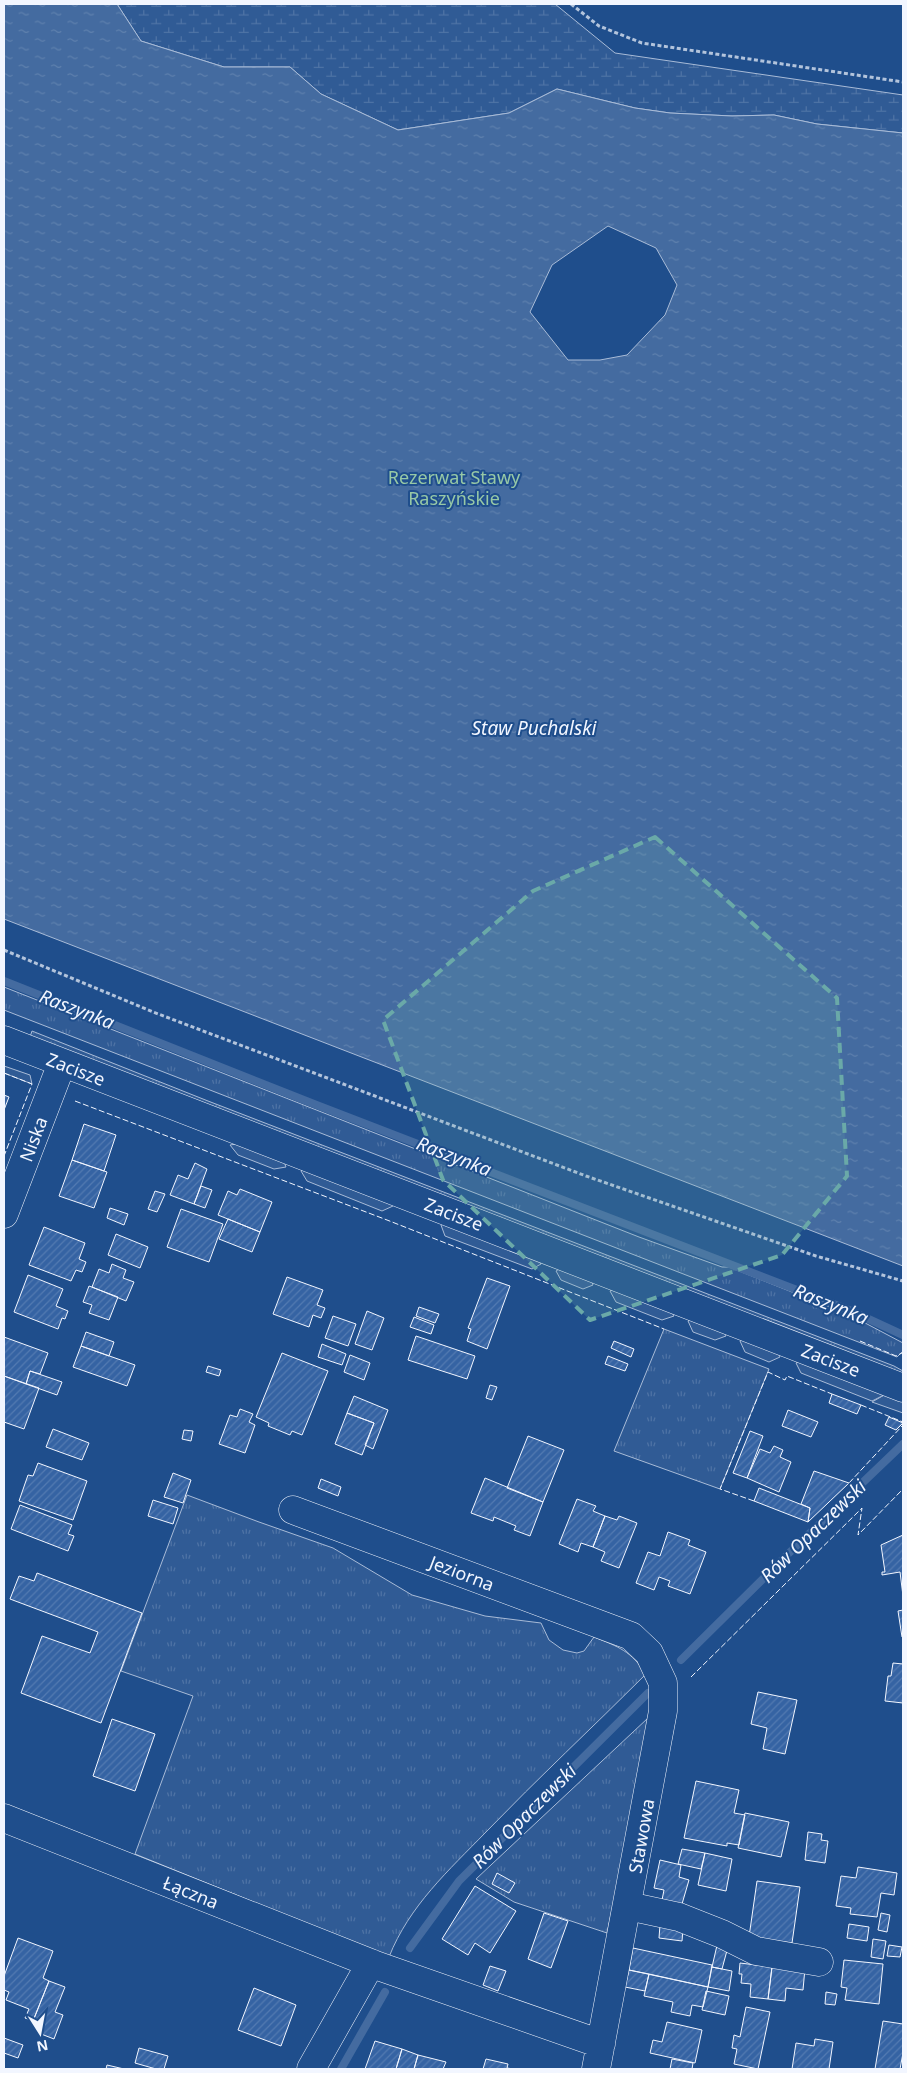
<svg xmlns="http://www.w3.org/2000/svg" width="907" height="2073" font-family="'Noto Sans',sans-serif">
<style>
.grass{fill:url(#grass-tufts);stroke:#a8bbd7}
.wetland{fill:url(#wetland-marsh);stroke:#a8bbd7}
.pitch{fill:#305b95;stroke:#a8bbd7}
.water{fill:url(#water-ripples);stroke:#a8bbd7;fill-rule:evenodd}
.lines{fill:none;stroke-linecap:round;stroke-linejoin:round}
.stream{stroke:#446ba0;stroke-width:8}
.building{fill:url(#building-hatch);stroke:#f2f6ff}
.minor-casing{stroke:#f2f6ff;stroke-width:29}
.path{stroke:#b3c4dc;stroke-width:3;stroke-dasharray:4 2.5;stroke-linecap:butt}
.minor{stroke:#1f4e8c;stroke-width:28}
.fence{stroke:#f2f6ff;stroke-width:1;stroke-dasharray:6 2.5;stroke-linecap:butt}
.marked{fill:#6aa9a8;fill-opacity:0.2;stroke:#6aa9a8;stroke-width:4;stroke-dasharray:10 6;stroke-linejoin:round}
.labels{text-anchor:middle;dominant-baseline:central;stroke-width:4;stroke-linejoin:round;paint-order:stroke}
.park-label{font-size:18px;fill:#97c8a6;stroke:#1f4e8c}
.street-label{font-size:18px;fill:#f2f6ff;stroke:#1f4e8c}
.water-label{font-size:19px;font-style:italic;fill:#f2f6ff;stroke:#1f4e8c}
</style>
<defs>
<pattern id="grass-tufts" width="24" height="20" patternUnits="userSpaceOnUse" patternTransform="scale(1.25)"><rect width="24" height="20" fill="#305b95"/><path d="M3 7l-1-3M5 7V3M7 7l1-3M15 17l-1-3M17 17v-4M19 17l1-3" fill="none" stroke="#4e73a5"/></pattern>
<pattern id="wetland-marsh" width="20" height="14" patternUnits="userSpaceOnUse" patternTransform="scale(1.25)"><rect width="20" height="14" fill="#305b95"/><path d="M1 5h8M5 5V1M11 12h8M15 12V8" fill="none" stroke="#4e73a5"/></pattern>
<pattern id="water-ripples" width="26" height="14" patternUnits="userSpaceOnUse" patternTransform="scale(1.25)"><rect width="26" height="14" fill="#446ba0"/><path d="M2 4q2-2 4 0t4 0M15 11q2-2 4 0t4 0" fill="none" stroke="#5f81ae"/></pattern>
<pattern id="building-hatch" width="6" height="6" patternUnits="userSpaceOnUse" patternTransform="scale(1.25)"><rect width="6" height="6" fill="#3563a3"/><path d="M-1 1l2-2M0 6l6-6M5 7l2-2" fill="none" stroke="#537ab1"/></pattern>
</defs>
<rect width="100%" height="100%" fill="#1f4e8c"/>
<path class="grass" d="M 4,987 L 639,1237 L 722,1267 L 729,1267 L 850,1315 L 903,1343 L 903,1351 L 897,1357 L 4,1010 Z
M 32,1031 L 208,1101 L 894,1366 L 903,1371 L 903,1375 L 30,1037 Z
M 4,1066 L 30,1075 L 32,1084 L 4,1073 Z
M 664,1329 L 769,1369 L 720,1489 L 614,1451 Z
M 886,1394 L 903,1402 L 903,1413 L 872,1402 Z
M 187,1495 L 259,1522 L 333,1548 L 412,1595 L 485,1616 L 541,1623 L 549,1640 L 563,1650 L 577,1653 L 584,1651 L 594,1637 C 619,1647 631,1651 646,1674 C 593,1727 538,1778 486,1832 C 449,1870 409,1906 389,1957 L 135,1854 L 193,1696 L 121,1671 Z
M 648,1718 L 636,1798 L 607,1933 L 514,1902 L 476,1879 Z"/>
<path class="wetland" d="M 117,4 L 555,4 L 615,53 L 903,95 L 903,133 L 817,124 L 774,115 L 732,116 L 670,113 L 635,108 L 557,89 L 509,113 L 398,130 L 321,94 L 290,67 L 224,67 L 141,41 Z"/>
<path class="pitch" d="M 236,1144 L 284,1162 L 286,1167 L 274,1169 L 238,1155 L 230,1145 Z
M 304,1169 L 392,1203 L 393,1206 L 382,1211 L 307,1181 L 301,1171 Z
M 444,1223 L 539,1260 L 541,1264 L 532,1269 L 445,1236 L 441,1225 Z
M 561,1268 L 591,1280 L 593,1285 L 583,1289 L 561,1280 L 556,1271 Z
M 615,1289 L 671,1311 L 674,1316 L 662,1320 L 616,1302 L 610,1291 Z
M 693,1319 L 723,1330 L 726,1336 L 715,1340 L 693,1332 L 688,1321 Z
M 746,1339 L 777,1351 L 780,1357 L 769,1362 L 745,1352 L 740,1341 Z
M 801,1361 L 886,1394 L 872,1401 L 801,1373 L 796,1363 Z"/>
<path class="water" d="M 4,4 L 117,4 L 141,41 L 224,67 L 290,67 L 321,94 L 398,130 L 509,113 L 557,89 L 635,108 L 670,113 L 732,116 L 774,115 L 817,124 L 903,133 L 903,1266 L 4,919 ZM 608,226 L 656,248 L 677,285 L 665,315 L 627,355 L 600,360 L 568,360 L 530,312 L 552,265 Z"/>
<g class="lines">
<path class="stream" d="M 4,981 L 314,1104 L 849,1310 L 903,1335
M 681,1660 L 788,1554 L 903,1444
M 410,1948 L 459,1881 L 648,1693
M 341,2069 L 385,1992"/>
</g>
<path class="building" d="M 4,1095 L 9,1097 L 4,1110 Z
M 84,1124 L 116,1135 L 104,1171 L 72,1160 Z
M 72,1160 L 107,1172 L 94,1208 L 59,1196 Z
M 195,1163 L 207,1169 L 194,1204 L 170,1195 L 178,1175 L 188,1179 Z
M 201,1186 L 212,1190 L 205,1208 L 194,1204 Z
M 240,1189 L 272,1202 L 260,1232 L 218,1215 L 228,1191 L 237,1195 Z
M 155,1191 L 165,1194 L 157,1212 L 148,1209 Z
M 110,1208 L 128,1214 L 124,1225 L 107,1218 Z
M 181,1209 L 223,1224 L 209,1262 L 167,1247 Z
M 228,1219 L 260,1232 L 252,1252 L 219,1239 Z
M 44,1227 L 85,1243 L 79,1259 L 86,1262 L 82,1272 L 76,1270 L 71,1281 L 29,1265 Z
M 116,1234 L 148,1247 L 140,1268 L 108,1255 Z
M 112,1264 L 126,1270 L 123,1278 L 134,1282 L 126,1301 L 92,1287 L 99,1269 L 109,1273 Z
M 28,1275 L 63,1289 L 56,1306 L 68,1311 L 65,1319 L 62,1318 L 58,1329 L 14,1312 Z
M 287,1277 L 323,1290 L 317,1305 L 325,1308 L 321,1318 L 313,1315 L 309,1327 L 273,1314 Z
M 487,1278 L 510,1286 L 487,1349 L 467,1341 L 471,1329 L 468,1328 Z
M 89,1286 L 118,1297 L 109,1320 L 89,1313 L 92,1305 L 83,1302 Z
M 419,1307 L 439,1314 L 435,1323 L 416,1316 Z
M 367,1311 L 384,1318 L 372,1350 L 355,1344 Z
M 333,1316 L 356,1324 L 348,1346 L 325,1338 Z
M 414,1317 L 434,1325 L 431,1334 L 410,1327 Z
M 86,1332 L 114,1342 L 109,1356 L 81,1346 Z
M 416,1336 L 475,1356 L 467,1379 L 408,1360 Z
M 4,1337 L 48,1353 L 40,1374 L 30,1371 L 26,1384 L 4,1376 Z
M 614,1341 L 634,1349 L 631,1357 L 611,1348 Z
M 322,1344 L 346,1354 L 342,1365 L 318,1357 Z
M 81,1346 L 135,1365 L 127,1386 L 73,1367 Z
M 282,1353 L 328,1371 L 302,1435 L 292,1431 L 290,1435 L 268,1426 L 269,1423 L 256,1417 Z
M 350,1355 L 370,1363 L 364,1380 L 344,1372 Z
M 608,1356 L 628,1364 L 625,1371 L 605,1364 Z
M 208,1366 L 221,1370 L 219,1376 L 206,1372 Z
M 30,1371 L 62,1382 L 57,1395 L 26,1384 Z
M 4,1376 L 39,1388 L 24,1429 L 4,1422 Z
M 490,1385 L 497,1387 L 492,1400 L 486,1398 Z
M 832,1394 L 861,1405 L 857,1414 L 829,1403 Z
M 354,1396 L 388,1410 L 373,1449 L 365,1445 L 374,1423 L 347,1413 Z
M 240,1409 L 253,1414 L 249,1422 L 255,1425 L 245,1453 L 219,1444 L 230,1415 L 237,1417 Z
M 788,1410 L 818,1422 L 811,1437 L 782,1426 Z
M 347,1413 L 374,1423 L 362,1455 L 335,1444 Z
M 889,1417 L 903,1423 L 896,1430 L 885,1425 Z
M 53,1429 L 89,1443 L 82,1460 L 46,1447 Z
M 184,1430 L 193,1431 L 191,1441 L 182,1439 Z
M 750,1431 L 763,1436 L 747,1478 L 733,1473 Z
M 528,1436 L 564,1450 L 543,1502 L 507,1488 Z
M 774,1446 L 783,1450 L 780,1457 L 791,1462 L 779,1492 L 747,1478 L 760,1449 L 770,1453 Z
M 38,1463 L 87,1481 L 73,1520 L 19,1501 L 28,1475 L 33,1476 Z
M 814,1471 L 849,1483 L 808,1522 L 810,1508 L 801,1504 Z
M 173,1473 L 191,1480 L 183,1503 L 164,1497 Z
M 485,1478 L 543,1502 L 530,1536 L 514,1530 L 516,1526 L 494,1517 L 493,1521 L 471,1513 Z
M 321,1479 L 341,1487 L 338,1496 L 318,1488 Z
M 759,1488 L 810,1508 L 808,1522 L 754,1501 Z
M 577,1499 L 596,1506 L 593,1511 L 605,1516 L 593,1547 L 581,1543 L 578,1552 L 559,1544 Z
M 153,1500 L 178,1508 L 173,1524 L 148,1516 Z
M 20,1505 L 72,1525 L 68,1534 L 74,1536 L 68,1551 L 11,1529 Z
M 605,1516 L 617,1520 L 619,1516 L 637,1523 L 619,1568 L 601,1561 L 605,1552 L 593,1547 Z
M 668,1532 L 690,1540 L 688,1545 L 706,1552 L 690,1594 L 668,1586 L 670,1581 L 659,1577 L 654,1590 L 636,1583 L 648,1552 L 660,1556 Z
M 903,1535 L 903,1596 L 900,1572 L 882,1575 L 882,1572 L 885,1572 L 881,1545 Z
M 37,1573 L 142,1613 L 101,1723 L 21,1693 L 42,1636 L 90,1653 L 98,1632 L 10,1599 L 19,1576 L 34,1581 Z
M 903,1610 L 903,1636 L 902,1637 L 898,1611 Z
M 893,1663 L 903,1664 L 903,1703 L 885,1701 L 888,1676 L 891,1676 Z
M 758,1692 L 797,1700 L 785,1754 L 763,1749 L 767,1728 L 751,1724 Z
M 112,1719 L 155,1734 L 135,1791 L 93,1776 Z
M 696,1781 L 739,1790 L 734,1813 L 745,1815 L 739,1845 L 727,1843 L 727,1846 L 684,1838 Z
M 745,1813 L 789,1822 L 781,1857 L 738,1848 Z
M 808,1832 L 822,1834 L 821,1840 L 828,1841 L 825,1863 L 805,1860 Z
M 682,1849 L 705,1853 L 701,1869 L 678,1864 Z
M 705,1853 L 732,1859 L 726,1891 L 698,1885 Z
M 660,1860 L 681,1865 L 679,1877 L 689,1880 L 682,1904 L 662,1900 L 664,1890 L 654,1888 Z
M 858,1867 L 897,1873 L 894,1895 L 881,1893 L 877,1917 L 850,1914 L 851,1908 L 836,1906 L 841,1876 L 856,1878 Z
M 497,1873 L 515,1883 L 509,1893 L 492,1884 Z
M 757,1881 L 800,1887 L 792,1943 L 749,1937 Z
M 475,1886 L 516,1911 L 490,1953 L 475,1943 L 468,1955 L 442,1939 Z
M 544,1913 L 568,1921 L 551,1968 L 528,1959 Z
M 881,1913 L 890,1915 L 887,1932 L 878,1930 Z
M 849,1924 L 869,1927 L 867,1941 L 847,1938 Z
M 660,1925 L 683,1929 L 682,1941 L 659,1938 Z
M 18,1938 L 53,1951 L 43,1978 L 49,1981 L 33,2021 L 25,2018 L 29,2009 L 6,2000 L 9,1992 L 4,1990 L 4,1976 Z
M 873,1939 L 886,1941 L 883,1959 L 871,1957 Z
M 718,1941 L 729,1943 L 722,1969 L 712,1967 Z
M 889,1945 L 902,1947 L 900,1957 L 887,1956 Z
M 633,1948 L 712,1965 L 708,1987 L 629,1970 Z
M 844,1960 L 883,1964 L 879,2004 L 845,2000 L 847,1988 L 841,1987 Z
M 740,1963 L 772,1967 L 768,1999 L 750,1997 L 751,1984 L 741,1983 L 742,1974 L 739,1974 Z
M 490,1966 L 506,1971 L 498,1991 L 483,1985 Z
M 712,1967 L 732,1971 L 729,1991 L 708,1987 Z
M 772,1967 L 805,1968 L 803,1990 L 786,1988 L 785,2001 L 768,1999 Z
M 629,1970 L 649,1974 L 645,1991 L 625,1987 Z
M 649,1974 L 708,1987 L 703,2007 L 692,2005 L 690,2016 L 671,2012 L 673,2002 L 644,1996 Z
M 49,1981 L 65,1987 L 55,2012 L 63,2015 L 54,2039 L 36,2032 L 40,2023 L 33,2021 Z
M 254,1988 L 296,2005 L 281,2046 L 238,2030 Z
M 706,1991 L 729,1996 L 725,2015 L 702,2010 Z
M 826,1992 L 837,1994 L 835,2005 L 825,2004 Z
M 746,2007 L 770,2012 L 758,2069 L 734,2064 L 737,2049 L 732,2048 L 734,2035 L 740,2037 Z
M 883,2021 L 903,2024 L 903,2053 L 900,2069 L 875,2069 Z
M 667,2022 L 702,2030 L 695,2063 L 650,2053 L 653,2040 L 662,2042 Z
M 4,2038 L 23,2045 L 18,2058 L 4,2053 Z
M 815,2039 L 833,2042 L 829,2069 L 792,2069 L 796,2043 L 814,2046 Z
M 375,2041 L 402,2049 L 396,2069 L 365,2069 Z
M 139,2048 L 168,2056 L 164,2069 L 156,2069 L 135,2063 Z
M 402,2049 L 418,2055 L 414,2069 L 396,2069 Z
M 418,2055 L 446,2062 L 443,2069 L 414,2069 Z
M 486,2059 L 508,2064 L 507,2068 L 513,2069 L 483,2069 Z
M 672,2059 L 693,2063 L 692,2069 L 670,2069 Z
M 107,2065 L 124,2069 L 106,2069 Z"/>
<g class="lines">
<g class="minor-casing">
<path id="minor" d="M 4,1040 L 903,1388
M 4,1214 L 62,1063
M 293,1510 L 631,1636 L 649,1653 L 663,1683 L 663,1711 L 596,2069
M 4,1818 L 378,1966 L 601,2044
M 628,1906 L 679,1917 L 722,1934 L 756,1951 L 819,1962
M 311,2069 L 371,1963"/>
</g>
<path class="path" d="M 571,4 L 599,26 L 642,43 L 903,82
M 4,950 L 153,1012 L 586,1176 L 816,1256 L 903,1281"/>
<use href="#minor" class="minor"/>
<path class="fence" d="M 4,1073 L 32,1084 L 4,1156
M 75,1101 L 387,1220 L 664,1329
M 860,1341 L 896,1356 L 902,1353
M 861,1405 L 903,1422
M 849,1483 L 903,1425
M 754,1501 L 720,1489 L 768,1372 L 785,1380 L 787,1376 L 832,1394
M 691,1677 L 862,1508 L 858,1535 L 903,1489"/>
</g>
<path class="marked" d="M 655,837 L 837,998 L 847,1176 L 782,1255 L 590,1320 L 443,1180 L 383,1020 L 533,891 Z"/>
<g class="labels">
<g class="park-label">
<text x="454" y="477">Rezerwat Stawy<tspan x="454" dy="21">Raszyńskie</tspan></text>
</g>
<g class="street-label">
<text transform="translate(76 1069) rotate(21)">Zacisze</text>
<text transform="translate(33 1139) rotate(-69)">Niska</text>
<text transform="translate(454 1214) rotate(21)">Zacisze</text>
<text transform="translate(831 1360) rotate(21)">Zacisze</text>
<text transform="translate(462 1573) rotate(21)">Jeziorna</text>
<text transform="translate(641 1836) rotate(-80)">Stawowa</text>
<text transform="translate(191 1892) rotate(22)">Łączna</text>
</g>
<g class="water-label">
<text x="534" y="728">Staw Puchalski</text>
<text transform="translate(77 1009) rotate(21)">Raszynka</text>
<text transform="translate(454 1156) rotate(21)">Raszynka</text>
<text transform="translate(831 1304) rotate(22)">Raszynka</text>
<text transform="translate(813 1531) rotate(-44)">Rów Opaczewski</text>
<text transform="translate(524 1816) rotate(-45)">Rów Opaczewski</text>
</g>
</g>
<rect width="907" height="2073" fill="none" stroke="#f2f6ff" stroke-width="10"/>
<g transform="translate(40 2033) rotate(169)" stroke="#1f4e8c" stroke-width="4" paint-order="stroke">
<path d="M0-4L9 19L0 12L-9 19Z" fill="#f2f6ff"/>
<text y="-8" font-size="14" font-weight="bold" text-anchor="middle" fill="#f2f6ff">N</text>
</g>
</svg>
